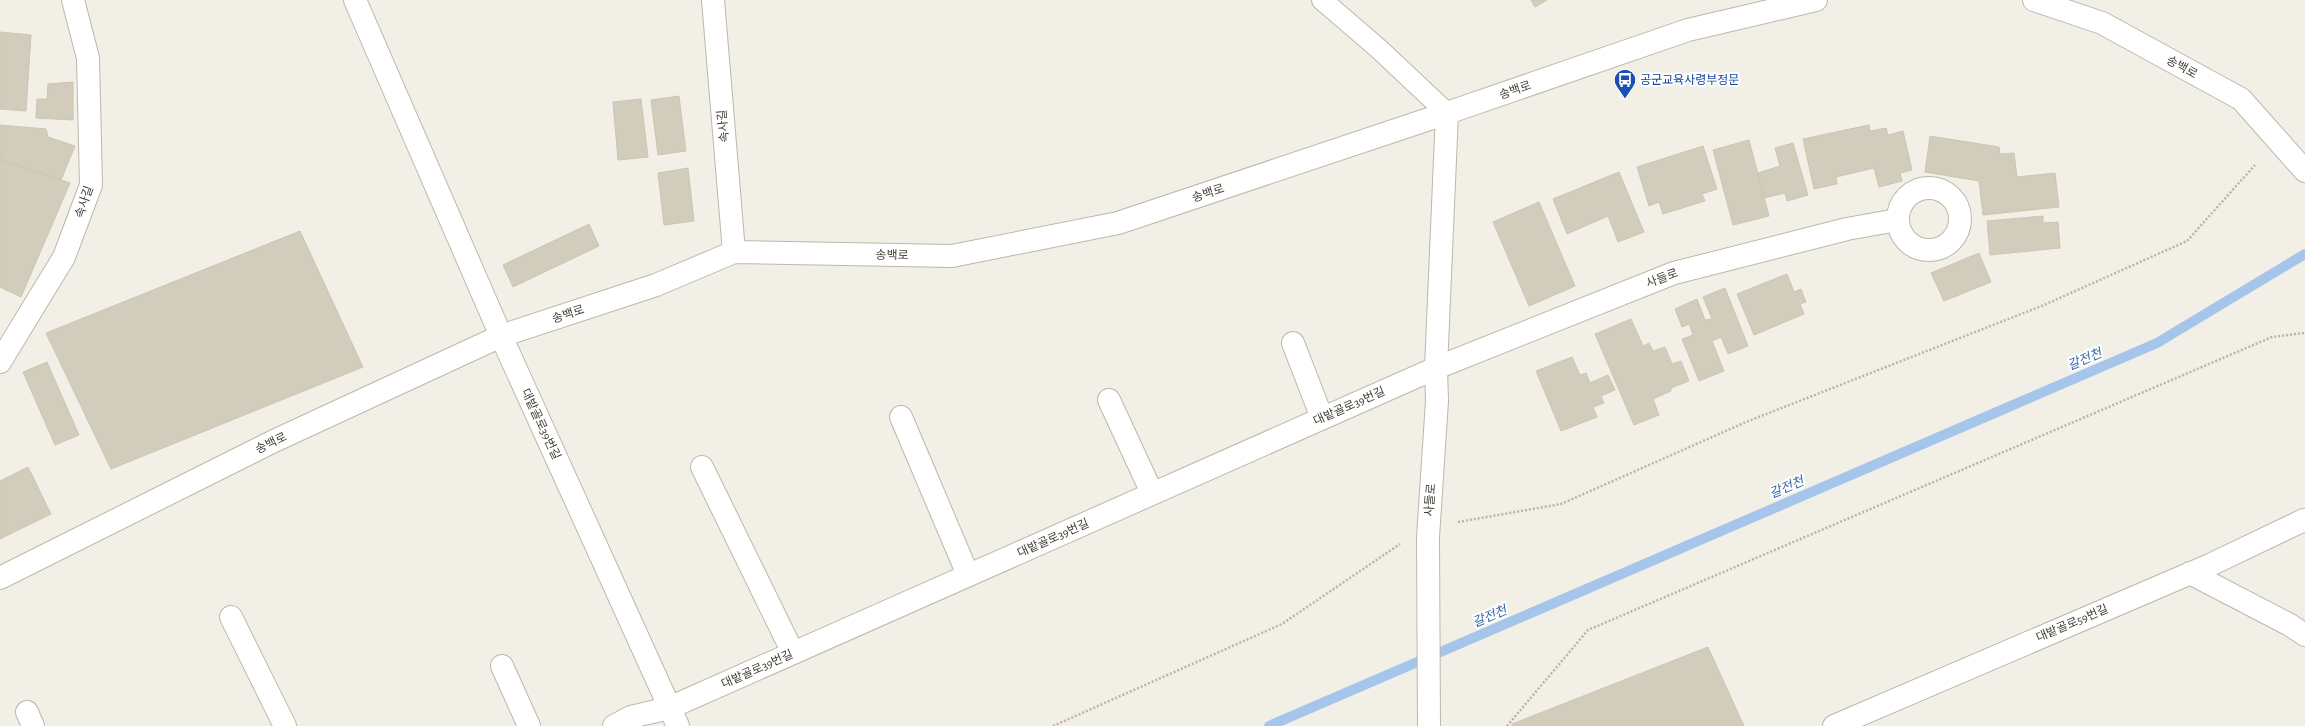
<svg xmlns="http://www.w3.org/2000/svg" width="2305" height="726" font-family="'Alegreya Sans','Noto Sans KR',sans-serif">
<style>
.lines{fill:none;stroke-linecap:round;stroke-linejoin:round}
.stream{stroke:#a5c5eb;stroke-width:10}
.building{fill:#d2ccbc;stroke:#cdc5b0}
.service-casing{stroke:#bcb8a9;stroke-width:22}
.minor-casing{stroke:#bcb8a9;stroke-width:24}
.tertiary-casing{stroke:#bcb8a9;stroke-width:24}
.path{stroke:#bdb59b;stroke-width:2.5;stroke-dasharray:2 2;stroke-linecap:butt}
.service{stroke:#fff;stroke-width:20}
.minor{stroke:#fff;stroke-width:22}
.tertiary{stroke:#fff;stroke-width:22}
.labels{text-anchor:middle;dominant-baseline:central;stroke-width:4;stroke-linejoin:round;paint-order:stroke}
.street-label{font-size:12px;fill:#444035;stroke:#fff}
.transit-label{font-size:12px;fill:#164399;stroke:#fff;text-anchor:start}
.water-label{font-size:13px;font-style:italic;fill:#3669a8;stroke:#fff}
</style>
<rect width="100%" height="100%" fill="#f2efe6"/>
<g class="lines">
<path class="stream" d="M 1269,726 L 2157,343 L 2305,254"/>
</g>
<path class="building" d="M 1531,0 L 1547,0 L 1535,7 Z
M 0,32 L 31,35 L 26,111 L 0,109 Z
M 73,82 L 73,120 L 36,118 L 37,99 L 47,99 L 48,84 Z
M 679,96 L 686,151 L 658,155 L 651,100 Z
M 641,99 L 648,157 L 618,160 L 613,102 Z
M 0,125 L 46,129 L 48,137 L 75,146 L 61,180 L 0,159 Z
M 1869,125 L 1870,131 L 1886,128 L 1888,135 L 1903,131 L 1912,170 L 1900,173 L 1902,181 L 1879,187 L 1874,168 L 1836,177 L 1837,184 L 1814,189 L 1803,139 Z
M 1930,136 L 1999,147 L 2000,154 L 2014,153 L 2017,177 L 2055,173 L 2059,207 L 1983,215 L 1979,181 L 1925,172 Z
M 1749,140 L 1769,216 L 1733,225 L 1713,150 Z
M 1793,143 L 1808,195 L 1787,201 L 1785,193 L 1764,198 L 1758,173 L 1780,166 L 1775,148 Z
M 1703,146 L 1717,189 L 1702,194 L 1705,201 L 1663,214 L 1659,202 L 1649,206 L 1637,167 Z
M 0,159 L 70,183 L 21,297 L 0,287 Z
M 688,168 L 694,221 L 664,225 L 658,173 Z
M 1619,172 L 1644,232 L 1618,242 L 1608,216 L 1567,234 L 1553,199 Z
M 1539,202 L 1575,286 L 1529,306 L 1493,222 Z
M 2043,216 L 2043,223 L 2058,222 L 2060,248 L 1990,255 L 1987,221 Z
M 589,224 L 599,246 L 513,287 L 503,265 Z
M 300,231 L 363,367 L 111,469 L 46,333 Z
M 1979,253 L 1991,282 L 1944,301 L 1931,273 Z
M 1787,274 L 1794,292 L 1801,289 L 1806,302 L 1800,304 L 1804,314 L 1754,335 L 1737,294 Z
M 1725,288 L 1748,346 L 1728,354 L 1721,337 L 1712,341 L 1724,371 L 1699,381 L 1682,339 L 1693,335 L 1689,324 L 1682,327 L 1675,309 L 1697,299 L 1705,320 L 1712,319 L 1703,297 Z
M 1631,319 L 1643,346 L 1649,343 L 1653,351 L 1665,347 L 1672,364 L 1681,361 L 1689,381 L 1671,388 L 1671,391 L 1653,399 L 1659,415 L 1634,425 L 1595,334 Z
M 1572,357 L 1580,375 L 1586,373 L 1590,383 L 1608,375 L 1615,390 L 1601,396 L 1604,403 L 1593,407 L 1597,417 L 1561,431 L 1536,371 Z
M 47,362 L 79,435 L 55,445 L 23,372 Z
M 28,467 L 51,514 L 0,539 L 0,481 Z
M 1708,647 L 1744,726 L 1512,726 L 1512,724 Z"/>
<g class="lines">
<g class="service-casing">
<path id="service" d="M 1322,0 L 1379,49 L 1447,113"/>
</g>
<g class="minor-casing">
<path id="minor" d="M 355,0 L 501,336 L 678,726
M 713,0 L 734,252
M1898 219a31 31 0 1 1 62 0a31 31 0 1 1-62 0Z
M 1293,343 L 1322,418
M 0,362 L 64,257 L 91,185 L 88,58 L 73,0
M 1109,400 L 1152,493
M 901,417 L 968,575
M 702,467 L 793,653
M 2190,573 L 2290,625 L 2305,635
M 0,578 L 274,441 L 501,336 L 656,285 L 734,252 L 952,256 L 1118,223 L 1447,113
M 231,617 L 285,726
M 502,666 L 529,726
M 27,712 L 33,726
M 614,726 L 631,717 L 669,708 L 1436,368 L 1674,273 L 1847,229 L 1897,220
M 1834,726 L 2212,564 L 2304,520"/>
</g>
<g class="tertiary-casing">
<path id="tertiary" d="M 2034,0 L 2102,23 L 2241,99 L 2305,171
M 1429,726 L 1428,537 L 1437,401 L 1436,368 L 1447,113 L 1688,30 L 1816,0"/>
</g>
<path class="path" d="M 1458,522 L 1561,504 L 1746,422 L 2044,305 L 2187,241 L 2255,165
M 1053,726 L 1282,624 L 1400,544
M 1507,726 L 1588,630 L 2272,337 L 2305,333"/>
<use href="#service" class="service"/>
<use href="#minor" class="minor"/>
<use href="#tertiary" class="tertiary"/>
</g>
<defs>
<g id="bus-pin" transform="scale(1.15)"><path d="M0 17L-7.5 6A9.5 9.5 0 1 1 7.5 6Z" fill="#1a4fb4" stroke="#fff"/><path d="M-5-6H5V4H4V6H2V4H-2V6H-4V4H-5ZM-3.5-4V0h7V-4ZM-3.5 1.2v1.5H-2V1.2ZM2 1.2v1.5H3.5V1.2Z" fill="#fff"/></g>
</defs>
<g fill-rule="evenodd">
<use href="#bus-pin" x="1625" y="80"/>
</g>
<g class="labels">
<g class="street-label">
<text transform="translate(2182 67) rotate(29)">송백로</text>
<text transform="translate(1515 90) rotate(-19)">송백로</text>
<text transform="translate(723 126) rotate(-95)">속사길</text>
<text transform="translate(1208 193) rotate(-18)">송백로</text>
<text transform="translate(84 202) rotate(-71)">속사길</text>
<text transform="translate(892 255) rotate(1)">송백로</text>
<text transform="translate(1662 278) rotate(-20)">사들로</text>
<text transform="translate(568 314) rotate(-18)">송백로</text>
<text transform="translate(1349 406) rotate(-24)">대밭골로39번길</text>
<text transform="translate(541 424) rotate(65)">대밭골로39번길</text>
<text transform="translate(271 443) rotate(-26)">송백로</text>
<text transform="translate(1430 500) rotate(-86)">사들로</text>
<text transform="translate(1053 538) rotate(-24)">대밭골로39번길</text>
<text transform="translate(2072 623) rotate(-23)">대밭골로59번길</text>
<text transform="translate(757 669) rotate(-24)">대밭골로39번길</text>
</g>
<g class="transit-label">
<text x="1640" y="80">공군교육사령부정문</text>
</g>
<g class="water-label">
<text transform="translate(2085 360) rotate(-23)">갈전천</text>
<text transform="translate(1787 488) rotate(-23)">갈전천</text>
<text transform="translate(1490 617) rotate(-23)">갈전천</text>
</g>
</g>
</svg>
